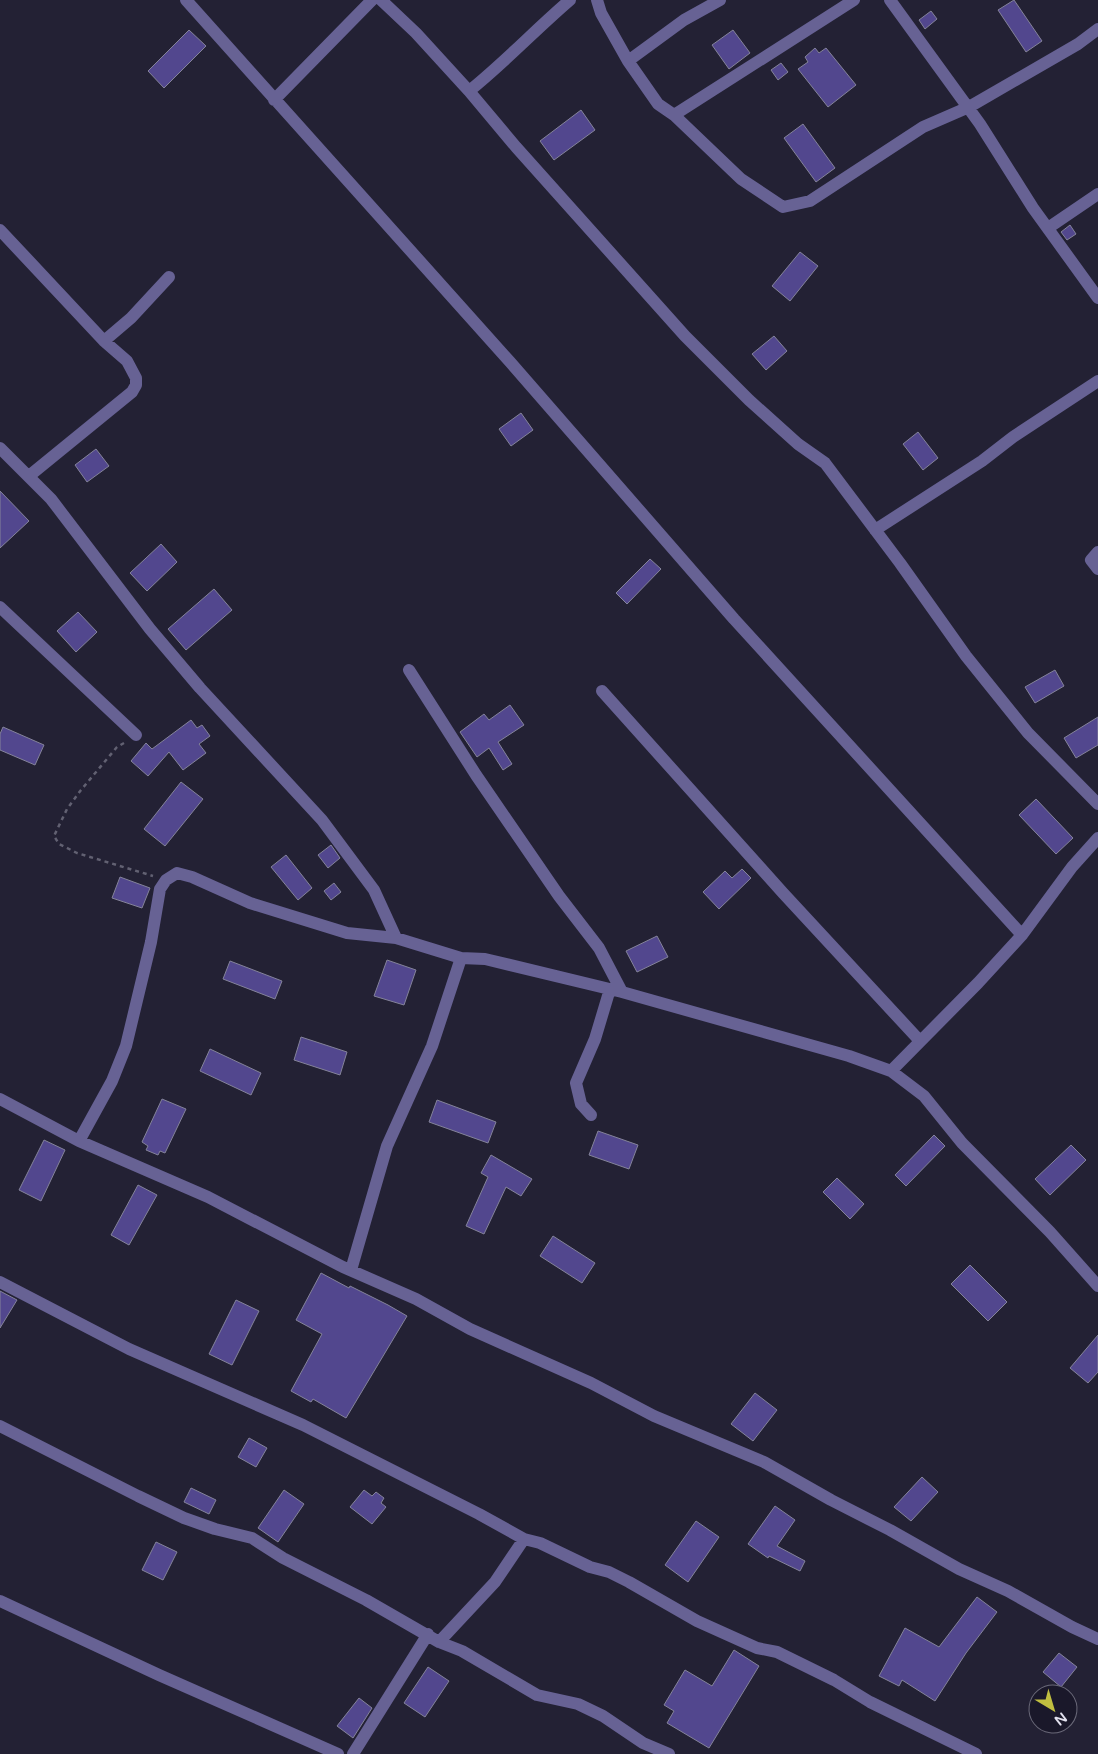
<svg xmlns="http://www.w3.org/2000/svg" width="1098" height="1754" font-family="'Varela Round',sans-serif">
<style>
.building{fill:#52478e;stroke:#84839a}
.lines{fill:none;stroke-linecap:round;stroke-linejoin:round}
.path{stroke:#626172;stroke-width:2.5;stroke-dasharray:4 4;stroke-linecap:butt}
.minor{stroke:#676294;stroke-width:12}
</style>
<rect width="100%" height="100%" fill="#232134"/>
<path class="building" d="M 1014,0 L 1042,41 L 1026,52 L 998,10 Z
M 931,11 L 937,19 L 925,29 L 919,20 Z
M 189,30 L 206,46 L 164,88 L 148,71 Z
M 733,30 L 750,53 L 729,69 L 712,45 Z
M 815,48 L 819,53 L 826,48 L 856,85 L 828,107 L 798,69 L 808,62 L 805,57 Z
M 781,63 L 788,72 L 778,80 L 771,70 Z
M 581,110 L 595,130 L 554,160 L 540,141 Z
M 803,124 L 835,168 L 816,182 L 784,138 Z
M 1070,225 L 1076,234 L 1067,240 L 1061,232 Z
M 800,252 L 818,266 L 790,301 L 772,286 Z
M 774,336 L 787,351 L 766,370 L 752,354 Z
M 521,413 L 533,430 L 511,446 L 499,429 Z
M 918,432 L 938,458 L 923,470 L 903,444 Z
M 96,449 L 109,466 L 87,482 L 75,465 Z
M 0,491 L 29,521 L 0,548 Z
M 161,544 L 177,562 L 147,591 L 130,573 Z
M 650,559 L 661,569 L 627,604 L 616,593 Z
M 214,589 L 232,610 L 186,650 L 168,629 Z
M 78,612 L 97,632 L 76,652 L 57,631 Z
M 1055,670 L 1064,686 L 1035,703 L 1025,687 Z
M 510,705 L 524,725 L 498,742 L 512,764 L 503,770 L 489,748 L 477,757 L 460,732 L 484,714 L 489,720 Z
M 1098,717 L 1098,745 L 1076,758 L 1064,738 Z
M 191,720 L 197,728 L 202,725 L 210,736 L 199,744 L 206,753 L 183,770 L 169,752 L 148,776 L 131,761 L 146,743 L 152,749 Z
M 3,727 L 44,745 L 35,765 L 0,750 L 0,734 Z
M 181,782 L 203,799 L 165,846 L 144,829 Z
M 1036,799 L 1073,838 L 1056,854 L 1019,815 Z
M 331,845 L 340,858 L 328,868 L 318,855 Z
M 286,855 L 312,888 L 298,900 L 271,867 Z
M 742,869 L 751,878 L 719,909 L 703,892 L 725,871 L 732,878 Z
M 120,877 L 150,888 L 142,908 L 112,898 Z
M 334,883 L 341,892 L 331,900 L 324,891 Z
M 657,936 L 668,957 L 637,972 L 626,951 Z
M 387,960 L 416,970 L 404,1005 L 374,996 Z
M 230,961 L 282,981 L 275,999 L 223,979 Z
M 301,1037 L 347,1052 L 340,1075 L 294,1060 Z
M 210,1049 L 261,1073 L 251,1095 L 200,1071 Z
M 162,1099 L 186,1109 L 165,1153 L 160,1151 L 158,1155 L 146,1150 L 148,1146 L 142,1142 Z
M 437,1100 L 496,1122 L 488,1143 L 429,1122 Z
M 598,1131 L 638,1145 L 629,1169 L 589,1155 Z
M 934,1135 L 945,1146 L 906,1186 L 895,1175 Z
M 44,1140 L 65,1150 L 41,1201 L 19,1190 Z
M 1071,1145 L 1086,1160 L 1050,1195 L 1035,1179 Z
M 491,1155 L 532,1179 L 521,1196 L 506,1187 L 484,1234 L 466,1226 L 488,1177 L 481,1173 Z
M 837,1178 L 864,1204 L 850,1219 L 823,1192 Z
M 138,1185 L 157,1195 L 129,1245 L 111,1235 Z
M 553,1236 L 595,1263 L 582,1283 L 540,1256 Z
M 970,1265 L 1007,1302 L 988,1321 L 951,1284 Z
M 321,1273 L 349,1288 L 350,1286 L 388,1305 L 407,1316 L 346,1418 L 313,1399 L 311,1402 L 291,1391 L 322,1334 L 296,1320 Z
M 0,1291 L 17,1300 L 0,1328 Z
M 236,1300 L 259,1311 L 232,1365 L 209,1354 Z
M 1098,1335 L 1098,1372 L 1088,1383 L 1070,1368 Z
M 755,1393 L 777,1410 L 753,1441 L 731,1424 Z
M 249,1438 L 267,1448 L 256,1467 L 238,1457 Z
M 922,1477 L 938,1492 L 911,1521 L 894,1507 Z
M 191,1488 L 216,1500 L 209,1514 L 184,1502 Z
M 284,1490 L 304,1504 L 278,1542 L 258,1528 Z
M 364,1490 L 372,1496 L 376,1492 L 384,1498 L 381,1503 L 386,1507 L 372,1524 L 350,1507 Z
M 775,1506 L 795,1520 L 777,1546 L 805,1561 L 800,1571 L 769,1556 L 768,1558 L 748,1544 Z
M 696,1521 L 719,1537 L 688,1582 L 665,1565 Z
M 156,1542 L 177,1552 L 163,1580 L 142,1570 Z
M 977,1597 L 997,1612 L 966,1653 L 935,1701 L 902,1680 L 899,1686 L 879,1676 L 905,1628 L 939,1647 Z
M 734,1650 L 759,1666 L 709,1748 L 667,1723 L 674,1711 L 664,1705 L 685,1670 L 712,1686 Z
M 1059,1653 L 1077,1667 L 1061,1687 L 1043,1672 Z
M 428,1667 L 449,1681 L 425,1717 L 404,1703 Z
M 359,1698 L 372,1708 L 353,1738 L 337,1726 Z"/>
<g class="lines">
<path class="path" d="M 124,743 L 117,747 L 81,790 L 67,809 L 54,836 L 59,844 L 77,853 L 153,876"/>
<path class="minor" d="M 186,0 L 511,363 L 734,619 L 1022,935
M 381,0 L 416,33 L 469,91 L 516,147 L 685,336 L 749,400 L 798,444 L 825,463 L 900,563 L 966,656 L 1028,733 L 1098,804
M 597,0 L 601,13 L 628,61 L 658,104 L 674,115 L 741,179 L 783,207 L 810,201 L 923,127 L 969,107 L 1078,44 L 1098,29
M 890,0 L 980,124 L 1033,208 L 1098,298
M 628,61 L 684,20 L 720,0
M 469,91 C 504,63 535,30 570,0
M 274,100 L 372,0
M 674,115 L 854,0
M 1048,228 L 1098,194
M 0,230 L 104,341 L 127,361 L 136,378 L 136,385 L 132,392 L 29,476
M 104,341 L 131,318 L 169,277
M 0,448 L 51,499 L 150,629 L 200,688 L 322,820 L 374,890 L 396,938
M 875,530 L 982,461 L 1013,437 L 1098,381
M 1098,552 L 1091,560 L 1098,569
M 0,607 L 136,735
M 409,670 L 476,775 L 559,896 L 599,948 L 622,992
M 602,691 L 783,893 L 920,1041
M 891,1071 L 978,983 L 1022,935 L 1072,867 L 1098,838
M 0,1099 L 79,1141 L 208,1197 L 343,1267 L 416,1299 L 470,1329 L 591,1383 L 654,1416 L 764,1462 L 831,1500 L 890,1530 L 959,1569 L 1008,1591 L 1072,1627 L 1098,1639
M 591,1115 L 581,1104 L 576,1083 L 595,1039 L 610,989
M 79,1141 L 112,1081 L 126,1046 L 151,942 L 160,889 L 166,880 L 177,873 L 192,877 L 250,903 L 347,933 L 396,938 L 461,958 L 485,959 L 622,992 L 849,1056 L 891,1071 L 924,1096 L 962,1143 L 1050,1232 L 1098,1286
M 351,1270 L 387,1146 L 432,1046 L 461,958
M 0,1282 L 129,1349 L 303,1425 L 479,1514 L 524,1539 L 540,1543 L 590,1567 L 609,1572 L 629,1582 L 697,1621 L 757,1648 L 777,1652 L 834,1680 L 870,1702 L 976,1754
M 0,1426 L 138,1496 L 184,1518 L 215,1529 L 252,1538 L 283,1558 L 366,1600 L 439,1642 L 462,1651 L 537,1695 L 578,1704 L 603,1716 L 643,1743 L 669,1754
M 0,1601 L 159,1675 L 338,1754
M 439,1642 L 495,1582 L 524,1539
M 353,1754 L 428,1634"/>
</g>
<g transform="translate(1053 1709) rotate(142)"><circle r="24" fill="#1a182a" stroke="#6a6979"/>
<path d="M0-4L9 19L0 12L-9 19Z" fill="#c0be40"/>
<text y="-8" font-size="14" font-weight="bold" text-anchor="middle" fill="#e3e2ef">N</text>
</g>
</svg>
